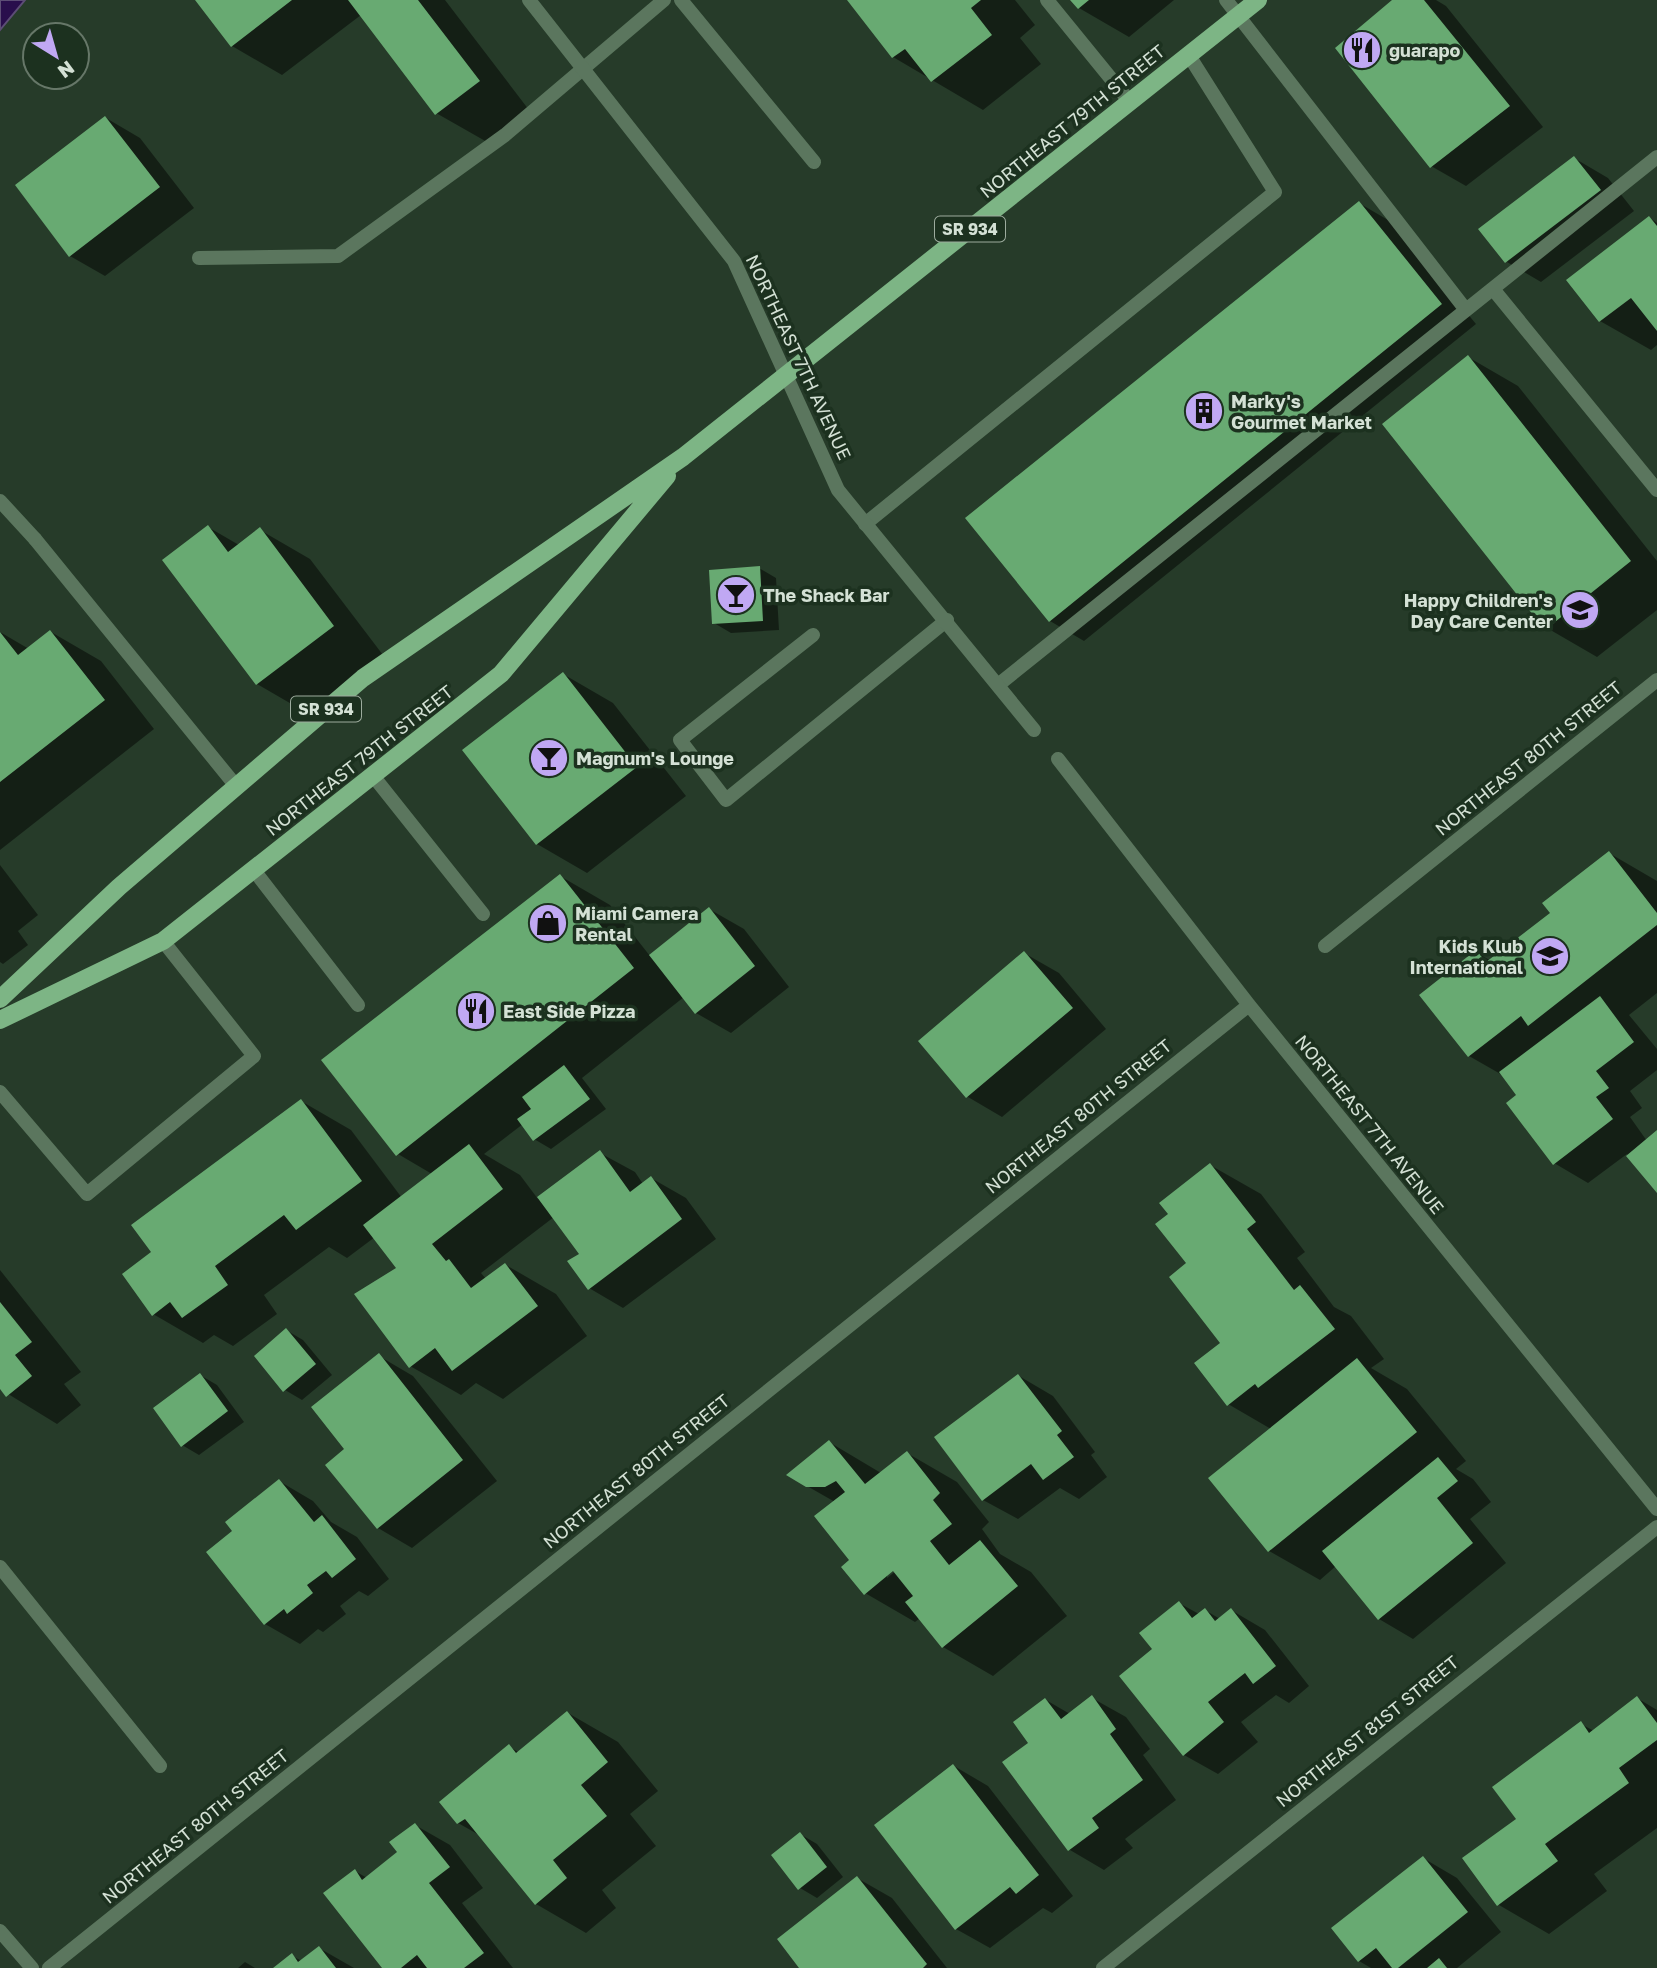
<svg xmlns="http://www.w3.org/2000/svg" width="1657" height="1968" font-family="'Golos Text',sans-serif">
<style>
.water{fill:#290e4c;stroke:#5c4d75;stroke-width:2}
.shadow{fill:#0007;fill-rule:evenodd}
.building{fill:#68aa72}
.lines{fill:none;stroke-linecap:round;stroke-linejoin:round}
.lane{stroke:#5b765e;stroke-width:14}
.street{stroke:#5b765e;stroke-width:14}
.primary{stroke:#7db585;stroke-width:18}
.labels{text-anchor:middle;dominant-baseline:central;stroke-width:7;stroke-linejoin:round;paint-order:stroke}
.shield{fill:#1c311f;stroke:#9dac9e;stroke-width:2}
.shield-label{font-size:16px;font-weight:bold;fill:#d4e1d5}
.poi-label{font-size:18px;font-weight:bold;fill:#d4e1d5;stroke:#1c311f;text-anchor:start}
.street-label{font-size:18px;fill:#d4e1d5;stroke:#1c311f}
</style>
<rect width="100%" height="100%" fill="#263b29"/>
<path class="water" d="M 0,0 L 25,0 L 0,30 Z"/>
<path class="shadow" d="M 198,0 L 445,0 L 529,110 L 487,142 L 436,113 L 361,15 L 282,75 L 232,46 Z
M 849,0 L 1015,0 L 1035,25 L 1020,38 L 1041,64 L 983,110 L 893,57 Z
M 1073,0 L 1174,0 L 1129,37 L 1079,8 Z
M 1395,0 L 1436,0 L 1446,6 L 1543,127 L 1466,186 L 1431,166 Z
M 106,118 L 140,138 L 194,208 L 105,276 L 70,256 Z
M 1574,158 L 1608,178 L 1634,211 L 1541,282 L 1507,262 Z
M 1359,203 L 1393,223 L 1476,324 L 1084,641 L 1050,621 Z
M 1650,218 L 1657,223 L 1657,345 L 1651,350 L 1600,321 L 1569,280 Z
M 1468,357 L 1518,386 L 1657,561 L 1657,610 L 1597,657 L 1547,628 Z
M 208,527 L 239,545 L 260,530 L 310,559 L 383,655 L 307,713 L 257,684 Z
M 759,568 L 776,578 L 779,630 L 731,633 L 714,623 Z
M 0,632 L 29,649 L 51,632 L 101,661 L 154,729 L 0,850 Z
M 563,674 L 613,703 L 686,796 L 587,873 L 537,844 Z
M 1609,853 L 1657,881 L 1657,993 L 1629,1015 L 1657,1049 L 1657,1070 L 1630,1091 L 1642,1108 L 1630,1117 L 1647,1141 L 1657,1133 L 1657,1191 L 1627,1154 L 1588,1183 L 1554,1163 L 1518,1095 L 1504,1076 L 1469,1056 L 1476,952 L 1491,961 L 1552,913 Z
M 0,865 L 38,915 L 18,931 L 28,945 L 3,964 L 0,962 Z
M 560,876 L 610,905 L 650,956 L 709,909 L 744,929 L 789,987 L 731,1033 L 696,1013 L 684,997 L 582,1078 L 606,1109 L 551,1149 L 534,1139 L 523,1124 L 484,1154 L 520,1175 L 538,1199 L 600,1153 L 635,1172 L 643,1184 L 651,1178 L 686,1198 L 716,1239 L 623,1308 L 589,1288 L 581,1254 L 554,1217 L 481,1273 L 486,1279 L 506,1265 L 556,1294 L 587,1336 L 503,1399 L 476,1383 L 461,1395 L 410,1366 L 398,1268 L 375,1237 L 347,1258 L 329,1247 L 264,1295 L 277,1314 L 233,1346 L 214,1335 L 203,1343 L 153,1314 L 154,1253 L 301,1101 L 351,1130 L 402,1198 L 432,1174 L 398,1154 Z
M 1024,953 L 1059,973 L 1106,1029 L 1002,1117 L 968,1097 L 920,1041 Z
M 1210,1165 L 1261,1194 L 1305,1252 L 1297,1258 L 1334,1307 L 1351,1316 L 1384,1359 L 1371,1368 L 1407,1389 L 1466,1461 L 1456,1469 L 1473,1479 L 1491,1502 L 1470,1519 L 1506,1563 L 1413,1639 L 1379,1619 L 1336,1566 L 1320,1580 L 1269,1551 L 1271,1429 L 1228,1404 L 1223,1344 L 1170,1214 Z
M 0,1270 L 81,1372 L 64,1384 L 81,1405 L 57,1424 L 0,1389 Z
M 286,1330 L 303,1340 L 332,1375 L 302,1400 L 285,1390 Z
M 379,1356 L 413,1376 L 497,1481 L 412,1548 L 378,1528 L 346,1450 Z
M 200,1375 L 217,1385 L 244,1422 L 199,1455 L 182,1445 Z
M 1019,1376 L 1053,1396 L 1095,1452 L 1091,1455 L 1107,1477 L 1079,1499 L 1060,1488 L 1018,1519 L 983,1500 Z
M 829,1442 L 881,1473 L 907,1453 L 957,1482 L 989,1522 L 982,1529 L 1000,1554 L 1031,1572 L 1067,1616 L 993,1676 L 943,1647 L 920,1618 L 915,1622 L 865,1593 L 835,1502 L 807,1486 ZM 899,1564 L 901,1567 L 887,1578 L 887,1574 Z
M 279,1481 L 313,1501 L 331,1522 L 357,1537 L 389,1579 L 368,1596 L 359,1591 L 340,1606 L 346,1614 L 323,1632 L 318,1629 L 300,1644 L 265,1624 L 208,1552 L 235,1531 Z
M 1179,1603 L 1199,1614 L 1205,1610 L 1220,1619 L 1231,1610 L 1265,1630 L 1309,1686 L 1289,1703 L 1276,1695 L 1241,1722 L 1258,1742 L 1218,1774 L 1184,1755 Z
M 1092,1698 L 1126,1717 L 1150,1749 L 1143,1755 L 1176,1800 L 1125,1839 L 1133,1848 L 1104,1870 L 1070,1850 L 1005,1762 L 1030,1743 L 1046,1700 L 1070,1714 Z
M 1637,1698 L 1657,1710 L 1657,1828 L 1594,1874 L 1607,1891 L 1549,1934 L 1499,1905 L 1581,1724 L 1594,1731 Z
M 568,1713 L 618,1742 L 658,1791 L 630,1814 L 656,1846 L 602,1890 L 616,1908 L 586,1933 L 536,1904 L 481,1836 L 458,1823 L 510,1747 L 520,1753 Z
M 954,1766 L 988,1786 L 1073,1896 L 1052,1913 L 1043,1908 L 990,1948 L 956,1929 Z
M 415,1825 L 450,1845 L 483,1888 L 462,1903 L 513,1968 L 384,1968 L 355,1871 L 367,1878 L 400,1852 Z
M 800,1834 L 817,1844 L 843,1877 L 817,1898 L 800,1888 Z
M 1423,1858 L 1457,1878 L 1501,1932 L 1457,1968 L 1371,1968 L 1359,1961 Z
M 857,1878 L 892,1898 L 947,1968 L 802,1968 Z
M 319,1948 L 354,1968 L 276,1968 L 292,1956 L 302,1961 Z
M 245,1962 L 255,1968 L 238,1968 Z"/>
<path class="building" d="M 195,0 L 292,0 L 231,47 Z
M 348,0 L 418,0 L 480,81 L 435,115 Z
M 847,0 L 981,0 L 971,8 L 992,35 L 931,82 L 905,49 L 892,58 Z
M 1070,0 L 1089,0 L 1078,9 Z
M 1392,0 L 1424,0 L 1510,106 L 1430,168 L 1335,48 Z
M 105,116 L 160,187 L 69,257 L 15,185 Z
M 1574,156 L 1601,190 L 1505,263 L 1478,229 Z
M 1359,201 L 1442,304 L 1049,622 L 965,518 Z
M 1649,216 L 1657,226 L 1657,331 L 1631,298 L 1599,322 L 1566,280 Z
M 1468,355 L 1631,561 L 1545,630 L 1382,424 Z
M 208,525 L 228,552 L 260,527 L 334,626 L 256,685 L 162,560 Z
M 760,566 L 763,621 L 712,624 L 709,570 Z
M 50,630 L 105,700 L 0,782 L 0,632 L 18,655 Z
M 563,672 L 637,767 L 536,845 L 462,750 Z
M 1609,851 L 1657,913 L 1657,925 L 1528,1026 L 1521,1016 L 1468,1057 L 1419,995 L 1476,950 L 1486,962 L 1550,913 L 1542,903 Z
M 560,874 L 634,968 L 396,1156 L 321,1060 Z
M 709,907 L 755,966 L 695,1014 L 649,955 Z
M 1024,951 L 1073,1008 L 966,1098 L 918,1041 Z
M 1600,996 L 1634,1042 L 1596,1071 L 1609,1088 L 1596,1097 L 1613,1119 L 1553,1165 L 1506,1103 L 1516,1095 L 1499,1072 Z
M 564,1065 L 590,1099 L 533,1141 L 517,1119 L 531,1109 L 522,1097 Z
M 301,1099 L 362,1181 L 296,1230 L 284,1215 L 215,1266 L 228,1285 L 182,1318 L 170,1302 L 152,1316 L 122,1274 L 151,1252 L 131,1225 Z
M 1657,1130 L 1657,1193 L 1626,1156 Z
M 469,1144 L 503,1189 L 432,1244 L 446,1261 L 449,1259 L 471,1288 L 505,1263 L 538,1306 L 452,1371 L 435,1348 L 409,1368 L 354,1294 L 396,1268 L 363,1225 Z
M 600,1150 L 630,1192 L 651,1176 L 682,1219 L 588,1290 L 567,1261 L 579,1254 L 537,1197 Z
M 1210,1163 L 1256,1222 L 1247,1229 L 1294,1290 L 1300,1285 L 1335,1329 L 1258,1388 L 1255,1384 L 1227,1406 L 1194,1363 L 1220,1343 L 1169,1277 L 1186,1263 L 1155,1224 L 1168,1214 L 1159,1203 Z
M 0,1302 L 32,1342 L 15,1355 L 32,1376 L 6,1397 L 0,1389 Z
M 286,1328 L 316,1364 L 283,1392 L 254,1356 Z
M 379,1353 L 463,1460 L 377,1529 L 325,1465 L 344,1449 L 311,1407 Z
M 1357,1358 L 1417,1432 L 1268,1552 L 1208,1478 Z
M 200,1373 L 228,1411 L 181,1447 L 153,1408 Z
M 1018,1374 L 1062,1431 L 1057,1435 L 1074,1457 L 1043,1480 L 1031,1464 L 982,1501 L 934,1437 Z
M 829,1440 L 865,1484 L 907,1451 L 940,1493 L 933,1500 L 952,1524 L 930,1541 L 949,1565 L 980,1540 L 1018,1586 L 942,1648 L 905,1602 L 913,1596 L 893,1571 L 864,1595 L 841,1567 L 849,1560 L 814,1516 L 845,1492 L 836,1481 L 825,1487 L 806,1487 L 786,1475 Z
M 1438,1457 L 1458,1481 L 1437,1498 L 1473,1543 L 1378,1620 L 1322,1551 Z
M 279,1479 L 314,1522 L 322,1515 L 356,1559 L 332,1578 L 326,1571 L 307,1585 L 313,1593 L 287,1614 L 284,1609 L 264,1625 L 206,1552 L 232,1531 L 225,1522 Z
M 1179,1601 L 1192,1618 L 1205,1608 L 1215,1621 L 1231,1608 L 1276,1666 L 1253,1684 L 1245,1673 L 1208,1702 L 1224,1722 L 1183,1756 L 1119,1676 L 1152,1649 L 1139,1633 Z
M 1092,1695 L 1116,1729 L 1110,1734 L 1143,1780 L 1092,1818 L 1099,1828 L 1068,1851 L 1002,1762 L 1028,1743 L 1013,1722 L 1045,1698 L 1061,1719 Z
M 1637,1696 L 1657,1723 L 1657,1740 L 1619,1768 L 1629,1783 L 1545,1844 L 1558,1861 L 1497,1906 L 1462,1858 L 1516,1819 L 1492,1787 L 1581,1721 L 1589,1733 Z
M 567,1711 L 608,1762 L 581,1785 L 607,1816 L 553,1860 L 567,1878 L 535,1905 L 465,1819 L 457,1824 L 439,1802 L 509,1744 L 516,1753 Z
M 953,1764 L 1039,1875 L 1016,1894 L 1010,1887 L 955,1930 L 874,1825 Z
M 415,1823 L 450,1867 L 429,1883 L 484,1953 L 464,1968 L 427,1968 L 417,1955 L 401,1968 L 382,1968 L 323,1893 L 355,1869 L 362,1880 L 397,1852 L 389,1842 Z
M 800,1832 L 827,1867 L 798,1890 L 771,1855 Z
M 1423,1856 L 1468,1912 L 1398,1968 L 1392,1968 L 1376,1948 L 1358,1962 L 1331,1928 Z
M 857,1876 L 927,1964 L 923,1968 L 799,1968 L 777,1939 Z
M 319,1946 L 336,1968 L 273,1968 L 292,1953 L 298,1962 Z
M 1439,1958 L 1447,1968 L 1427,1968 Z"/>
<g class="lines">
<path class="lane" d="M 681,0 L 814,162
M 1047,0 L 1130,102
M 1226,0 L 1466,310
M 199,258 L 338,256 L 505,135 L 664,0
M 1493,289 L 1657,490
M 865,524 L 1275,192 L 1188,54
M 35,539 L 236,786
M 813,635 L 680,740 L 726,800 L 947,620
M 998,685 L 1657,157
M 374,777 L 483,914
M 253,869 L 358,1005
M 0,1092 L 87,1194 L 254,1056 L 163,941
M 0,1567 L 160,1766
M 0,1931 L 32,1968"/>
<path class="street" d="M 529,0 L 734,261 L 838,490 L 1034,730
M 0,501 L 35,539
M 1058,759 L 1249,1005 L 1657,1509
M 1325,946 L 1657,680
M 49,1968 L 1249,1005
M 1103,1968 L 1657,1527"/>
<path class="primary" d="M 0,999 L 119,887 L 363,678 L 683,457 L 1258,0
M 0,1020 L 163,941 L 501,674 L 667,476"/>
</g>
<defs>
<g id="restaurant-disc" transform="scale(2.0125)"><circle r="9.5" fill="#c0a8f3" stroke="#1c311f"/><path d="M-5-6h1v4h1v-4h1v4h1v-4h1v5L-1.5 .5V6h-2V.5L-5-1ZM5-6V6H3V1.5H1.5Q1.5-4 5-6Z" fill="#111"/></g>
<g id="building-disc" transform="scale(2.0125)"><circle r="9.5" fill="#c0a8f3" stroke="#1c311f"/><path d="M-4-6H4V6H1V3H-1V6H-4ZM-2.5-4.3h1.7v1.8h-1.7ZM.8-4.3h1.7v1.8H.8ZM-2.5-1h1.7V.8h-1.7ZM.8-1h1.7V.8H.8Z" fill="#111"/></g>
<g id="bar-disc" transform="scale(2.0125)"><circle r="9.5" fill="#c0a8f3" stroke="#1c311f"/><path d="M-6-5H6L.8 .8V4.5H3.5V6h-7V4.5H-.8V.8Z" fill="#111"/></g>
<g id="school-disc" transform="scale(2.0125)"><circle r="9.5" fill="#c0a8f3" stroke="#1c311f"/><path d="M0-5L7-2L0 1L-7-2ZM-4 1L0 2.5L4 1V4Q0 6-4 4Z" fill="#111"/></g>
<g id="shop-disc" transform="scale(2.0125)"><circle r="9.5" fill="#c0a8f3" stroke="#1c311f"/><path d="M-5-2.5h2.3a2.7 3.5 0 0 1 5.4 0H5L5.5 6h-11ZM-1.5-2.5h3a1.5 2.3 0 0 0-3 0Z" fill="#111"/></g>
</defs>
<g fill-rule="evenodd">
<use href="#restaurant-disc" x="1362" y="50"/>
<use href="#building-disc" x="1204" y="411"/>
<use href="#bar-disc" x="736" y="595"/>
<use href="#school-disc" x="1580" y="610"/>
<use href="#bar-disc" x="549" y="758"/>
<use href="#shop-disc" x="548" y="923"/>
<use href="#school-disc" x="1550" y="956"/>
<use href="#restaurant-disc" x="476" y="1011"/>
</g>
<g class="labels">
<g class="shield">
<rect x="935" y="216.5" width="70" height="25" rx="5"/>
<rect x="291" y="696.5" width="70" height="25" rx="5"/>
</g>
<g class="shield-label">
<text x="970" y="229">SR 934</text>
<text x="326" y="709">SR 934</text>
</g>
<g class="poi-label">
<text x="1389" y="50">guarapo</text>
<text x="1231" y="401">Marky's<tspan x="1231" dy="21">Gourmet Market</tspan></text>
<text x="763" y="595">The Shack Bar</text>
<text x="1553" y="600" text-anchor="end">Happy Children's<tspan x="1553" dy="21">Day Care Center</tspan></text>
<text x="576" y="758">Magnum's Lounge</text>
<text x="575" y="913">Miami Camera<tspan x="575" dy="21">Rental</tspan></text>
<text x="1523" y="946" text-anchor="end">Kids Klub<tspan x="1523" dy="21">International</tspan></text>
<text x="503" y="1011">East Side Pizza</text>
</g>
<g class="street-label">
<text transform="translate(1072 121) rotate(-39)">NORTHEAST 79TH STREET</text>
<text transform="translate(799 357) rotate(65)">NORTHEAST 7TH AVENUE</text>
<text transform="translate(1528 758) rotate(-39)">NORTHEAST 80TH STREET</text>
<text transform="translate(359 760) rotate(-38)">NORTHEAST 79TH STREET</text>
<text transform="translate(1078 1116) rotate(-39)">NORTHEAST 80TH STREET</text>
<text transform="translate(1370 1124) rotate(51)">NORTHEAST 7TH AVENUE</text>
<text transform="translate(636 1471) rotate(-39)">NORTHEAST 80TH STREET</text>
<text transform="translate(1367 1731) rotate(-39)">NORTHEAST 81ST STREET</text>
<text transform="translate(195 1826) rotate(-39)">NORTHEAST 80TH STREET</text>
</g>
</g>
<g transform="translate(56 56) rotate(143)"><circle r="33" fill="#1c311f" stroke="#667768" stroke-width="2"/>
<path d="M0-5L12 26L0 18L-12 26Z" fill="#c0a8f3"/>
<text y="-10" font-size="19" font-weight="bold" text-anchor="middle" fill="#d4e1d5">N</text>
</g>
</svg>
